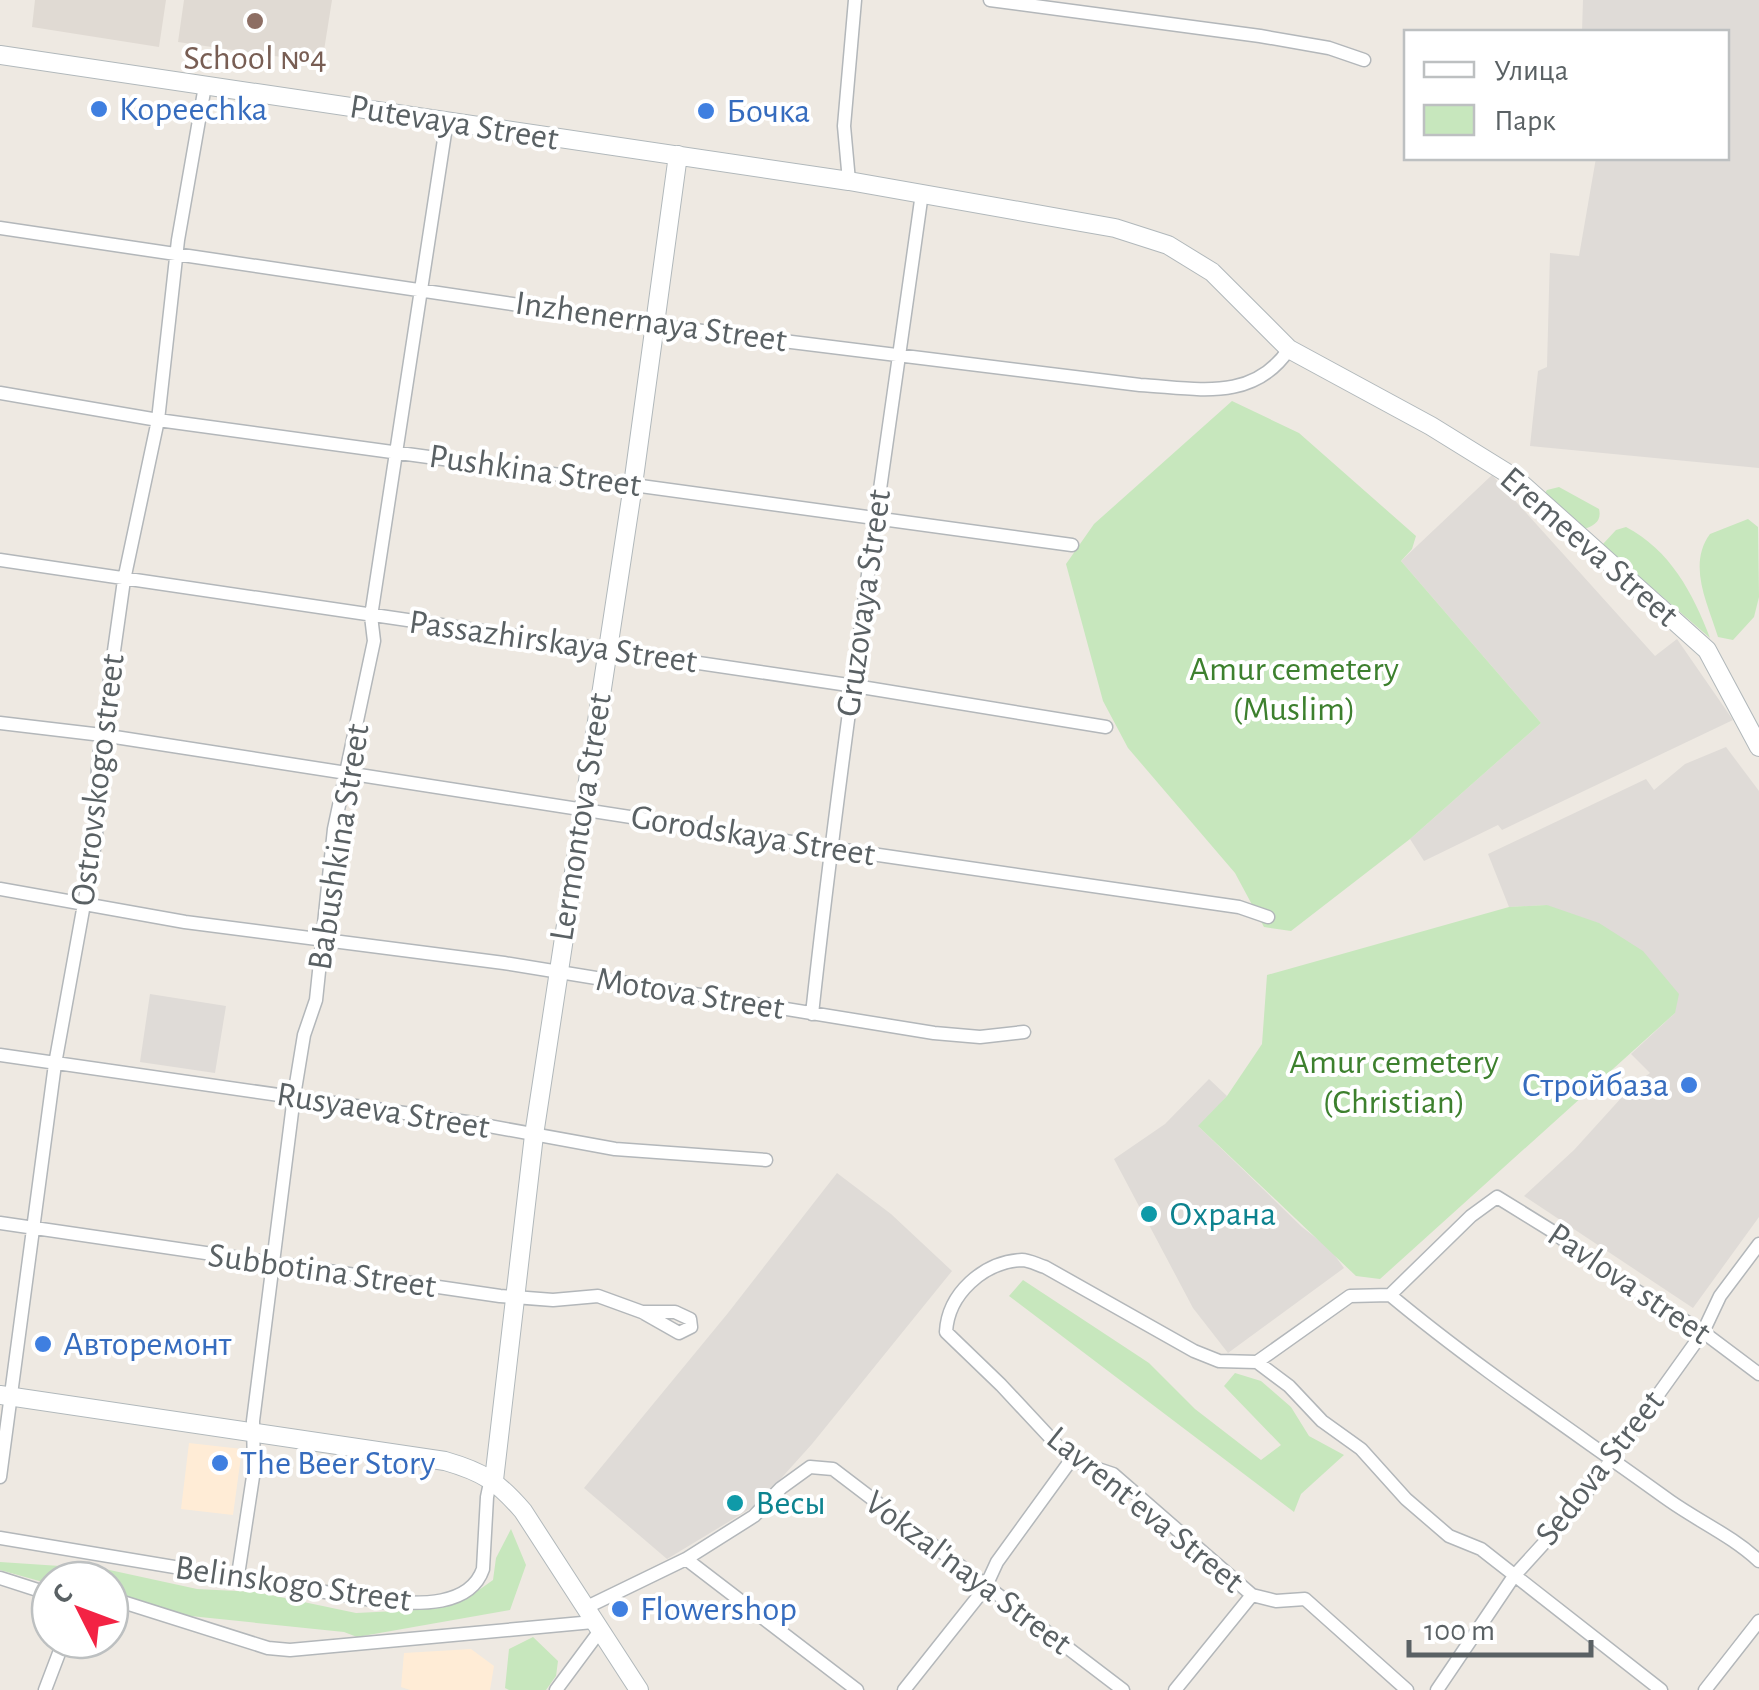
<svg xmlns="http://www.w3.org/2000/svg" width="1759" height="1690" font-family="'Alegreya Sans',sans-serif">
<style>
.commercial{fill:#ffecd6}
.industrial{fill:#dfdbd7}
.education{fill:#e0dad3}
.green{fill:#c7e7bd}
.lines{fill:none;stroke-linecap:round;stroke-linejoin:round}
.street-casing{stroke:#b3b7ba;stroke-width:15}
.secondary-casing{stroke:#b1b8bb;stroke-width:20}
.street{stroke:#fff;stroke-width:12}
.secondary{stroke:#fff;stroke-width:18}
.education-dot{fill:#8d6e63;stroke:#fff;stroke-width:4}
.shop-dot{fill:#3f7fe0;stroke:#fff;stroke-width:4}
.culture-dot{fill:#0f9aa8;stroke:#fff;stroke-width:4}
.labels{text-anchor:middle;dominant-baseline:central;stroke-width:8;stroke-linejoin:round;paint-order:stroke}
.education-label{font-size:35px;fill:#785e54;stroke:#fff}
.shop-label{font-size:35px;fill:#366cbe;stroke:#fff;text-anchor:start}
.street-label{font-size:35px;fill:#5a6164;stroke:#fff}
.park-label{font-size:35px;fill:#3d802e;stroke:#fff}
.culture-label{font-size:35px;fill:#0d838f;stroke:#fff;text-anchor:start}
</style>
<rect width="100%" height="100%" fill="#eee9e2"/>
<path class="commercial" d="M 189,1443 L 242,1449 L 233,1515 L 181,1509 Z
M 471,1649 L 494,1666 L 490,1690 L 410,1690 L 401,1687 L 404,1653 Z"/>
<path class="industrial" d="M 1583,0 L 1759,0 L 1759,468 L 1530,446 L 1538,371 L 1547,367 L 1550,253 L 1579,256 L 1596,158 L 1726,158 L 1726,32 L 1582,32 Z
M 1492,475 L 1655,656 L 1677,639 L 1733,720 L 1502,830 L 1498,825 L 1424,861 L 1410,839 L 1541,723 L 1401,561 Z
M 1726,747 L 1759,791 L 1759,1217 L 1693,1308 L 1524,1196 L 1574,1150 L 1632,1086 L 1650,1073 L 1631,1054 L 1675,1013 L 1547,905 L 1509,907 L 1488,854 L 1646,779 L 1654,790 L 1685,764 Z
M 150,994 L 226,1006 L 215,1073 L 140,1062 Z
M 1209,1079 L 1227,1096 L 1199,1127 L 1302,1227 L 1330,1249 L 1344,1268 L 1228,1353 L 1193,1308 L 1114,1159 L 1165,1124 Z
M 837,1173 L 891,1214 L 952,1271 L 812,1444 L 758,1504 L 667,1559 L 584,1488 L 728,1313 Z"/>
<path class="education" d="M 35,0 L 166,0 L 159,47 L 32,27 Z
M 184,0 L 332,0 L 322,63 L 178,42 Z"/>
<path class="green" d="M 1232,401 L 1299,433 L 1416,536 L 1412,549 L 1401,561 L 1541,723 L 1410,839 L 1291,931 L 1264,927 L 1235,873 L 1128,748 L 1103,701 L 1066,564 L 1094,524 Z
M 1559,487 L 1599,509 C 1602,521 1594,526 1584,529 L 1545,493 L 1547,490 Z
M 1748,519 L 1758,527 L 1759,597 L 1754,617 L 1733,640 L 1718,637 C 1708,604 1687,565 1710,534 Z
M 1626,527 C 1670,550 1693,593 1710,638 L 1605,547 L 1603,544 L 1616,530 Z
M 1547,905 L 1599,923 L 1643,951 L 1679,994 L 1675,1013 L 1380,1279 L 1356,1276 L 1198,1126 L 1227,1096 L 1262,1044 L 1267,975 L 1509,907 Z
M 1023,1280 L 1149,1363 L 1195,1409 L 1261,1460 L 1281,1445 L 1224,1386 L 1235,1373 L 1261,1381 L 1291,1407 L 1309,1436 L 1344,1455 L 1301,1494 L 1294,1512 L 1009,1296 Z
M 511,1529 L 526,1565 L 510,1610 L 357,1637 L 344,1632 L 171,1614 L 110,1595 L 110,1580 L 50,1580 L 50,1584 L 0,1570 L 0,1562 L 105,1569 L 197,1589 L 256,1592 L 356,1613 L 417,1610 L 469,1597 L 493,1580 L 496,1558 Z
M 533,1637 L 558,1661 L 556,1676 L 546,1690 L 509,1690 L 505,1688 L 509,1649 Z"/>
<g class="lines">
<g class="street-casing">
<path id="street" d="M 990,0 L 1260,36 L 1329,48 L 1364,60
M 849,181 L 844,126 L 855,0
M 0,228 L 654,325 L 1140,385 C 1196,388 1253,403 1289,349
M 0,393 L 158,420 L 1072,545
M 0,560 L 855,686 L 1106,727
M 0,723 L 102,735 L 830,848 L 1239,907 L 1268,917
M 0,889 L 185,922 L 504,963 L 934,1033 L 980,1037 L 1024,1032
M 812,1014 C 842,739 884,466 922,193
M 0,1055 L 467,1122 L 615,1149 L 766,1160
M 0,1223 L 500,1296 L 553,1300 L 598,1296 L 642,1312 L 679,1333 L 691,1327 L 690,1319 L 675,1312 L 642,1312
M 1390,1295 C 1479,1369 1576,1433 1670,1501 C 1700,1522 1732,1536 1759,1561
M 1257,1362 L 1350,1296 L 1390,1295 L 1471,1216 L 1497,1197 L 1552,1231 L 1603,1270 L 1703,1332 L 1759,1374
M 0,1477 L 55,1064 L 96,838 L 98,764 L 124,580 L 158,420 L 178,240 L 205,86
M 0,1538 L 385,1602 C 418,1604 470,1607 483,1569 L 487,1497 L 491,1478
M 686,1559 L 857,1690
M 238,1575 L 254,1470 L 253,1421 L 294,1096 L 304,1035 L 316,1000 L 334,829 L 374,641 L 371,616 L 447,120
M 0,1578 L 50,1594
M 110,1598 L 268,1648 L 290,1650 L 593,1622
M 585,1608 L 686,1559 L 754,1516 L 781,1488 L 810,1467 L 833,1469 L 1123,1690
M 45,1690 L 64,1640
M 556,1690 L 599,1632
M 904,1690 L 985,1588 L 997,1562 L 1071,1460
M 1175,1690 L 1252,1595
M 1407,1690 L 1305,1599 L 1276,1601 L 1252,1595 L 1113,1474 L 1071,1460 L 1001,1385 L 946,1332 C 948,1294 983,1262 1022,1260 C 1029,1260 1038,1265 1045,1267 L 1194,1351 L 1219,1361 L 1257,1362 L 1289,1386 L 1322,1421 L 1361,1449 L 1406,1499 L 1449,1536 L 1481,1549 L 1661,1690
M 1437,1690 L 1514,1576 L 1565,1520 L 1612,1459 L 1703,1332 L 1720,1296 L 1759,1244
M 1705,1690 L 1759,1621"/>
</g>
<g class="secondary-casing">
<path id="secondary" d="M 0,55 L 849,181 L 1115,228 L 1168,245 L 1212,272 L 1289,349 L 1431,426 L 1515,478 L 1707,650 L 1759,747
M 0,1395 L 445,1461 C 483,1472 497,1481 523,1511 L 639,1690
M 494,1480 L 534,1135 L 633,485 L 678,155"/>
</g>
<use href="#street" class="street"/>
<use href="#secondary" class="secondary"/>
</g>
<circle class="education-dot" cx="255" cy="21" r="10"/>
<g class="shop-dot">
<circle cx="99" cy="109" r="10"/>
<circle cx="706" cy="111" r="10"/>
<circle cx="1689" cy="1085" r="10"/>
<circle cx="43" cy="1344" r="10"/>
<circle cx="220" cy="1463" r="10"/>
<circle cx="620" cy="1609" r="10"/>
</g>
<g class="culture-dot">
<circle cx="1149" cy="1214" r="10"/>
<circle cx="735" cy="1503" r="10"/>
</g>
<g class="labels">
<g class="education-label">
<text x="255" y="58">School №4</text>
</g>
<g class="shop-label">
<text x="119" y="109">Kopeechka</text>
<text x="726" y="111">Бочка</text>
<text x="1669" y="1085" text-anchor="end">Стройбаза</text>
<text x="63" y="1344">Авторемонт</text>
<text x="240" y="1463">The Beer Story</text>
<text x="640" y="1609">Flowershop</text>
</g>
<g class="street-label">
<text transform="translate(454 123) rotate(9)">Putevaya Street</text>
<text transform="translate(651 322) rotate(8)">Inzhenernaya Street</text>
<text transform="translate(535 471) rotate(8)">Pushkina Street</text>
<text transform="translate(1589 547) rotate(41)">Eremeeva Street</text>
<text transform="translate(864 603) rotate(-82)">Gruzovaya Street</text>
<text transform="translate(553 642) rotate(8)">Passazhirskaya Street</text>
<text transform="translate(98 780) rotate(-83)">Ostrovskogo street</text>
<text transform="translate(581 817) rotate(-81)">Lermontova Street</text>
<text transform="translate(753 836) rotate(9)">Gorodskaya Street</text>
<text transform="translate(339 847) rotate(-81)">Babushkina Street</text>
<text transform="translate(690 994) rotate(9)">Motova Street</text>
<text transform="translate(383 1111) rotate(9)">Rusyaeva Street</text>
<text transform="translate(322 1271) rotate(8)">Subbotina Street</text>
<text transform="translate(1629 1284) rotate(34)">Pavlova street</text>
<text transform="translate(1600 1468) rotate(-52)">Sedova Street</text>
<text transform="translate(1145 1510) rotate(39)">Lavrent'eva Street</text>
<text transform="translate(968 1573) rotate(37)">Vokzal'naya Street</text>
<text transform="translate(293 1584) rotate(8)">Belinskogo Street</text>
</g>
<g class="park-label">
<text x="1294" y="669">Amur cemetery<tspan x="1294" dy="40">(Muslim)</tspan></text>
<text x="1394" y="1062">Amur cemetery<tspan x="1394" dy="40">(Christian)</tspan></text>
</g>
<g class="culture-label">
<text x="1169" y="1214">Охрана</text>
<text x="755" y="1503">Весы</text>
</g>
</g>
<rect x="1404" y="30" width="325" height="130" fill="#ffffff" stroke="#bdc0c1" stroke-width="2.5"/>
<rect x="1424" y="62" width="50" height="15" fill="#ffffff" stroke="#bdc0c1" stroke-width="2.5"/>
<text x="1494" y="80" font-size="30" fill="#5a6164">Улица</text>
<rect x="1424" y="105" width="50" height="30" fill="#c7e7bd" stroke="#bdc0c1" stroke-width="2.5"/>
<text x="1494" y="130" font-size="30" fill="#5a6164">Парк</text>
<g transform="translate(80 1610) rotate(312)"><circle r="48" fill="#ffffff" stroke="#bdc0c1" stroke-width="2.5"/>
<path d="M0-8L18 38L0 25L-18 38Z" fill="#f32344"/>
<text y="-15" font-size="28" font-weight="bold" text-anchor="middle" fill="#5a6164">С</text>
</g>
<path d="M1409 1640v15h182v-15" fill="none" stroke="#5a6164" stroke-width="5"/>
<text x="1424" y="1640" font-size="30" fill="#5a6164" stroke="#ffffff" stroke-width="8" paint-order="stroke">100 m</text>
</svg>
